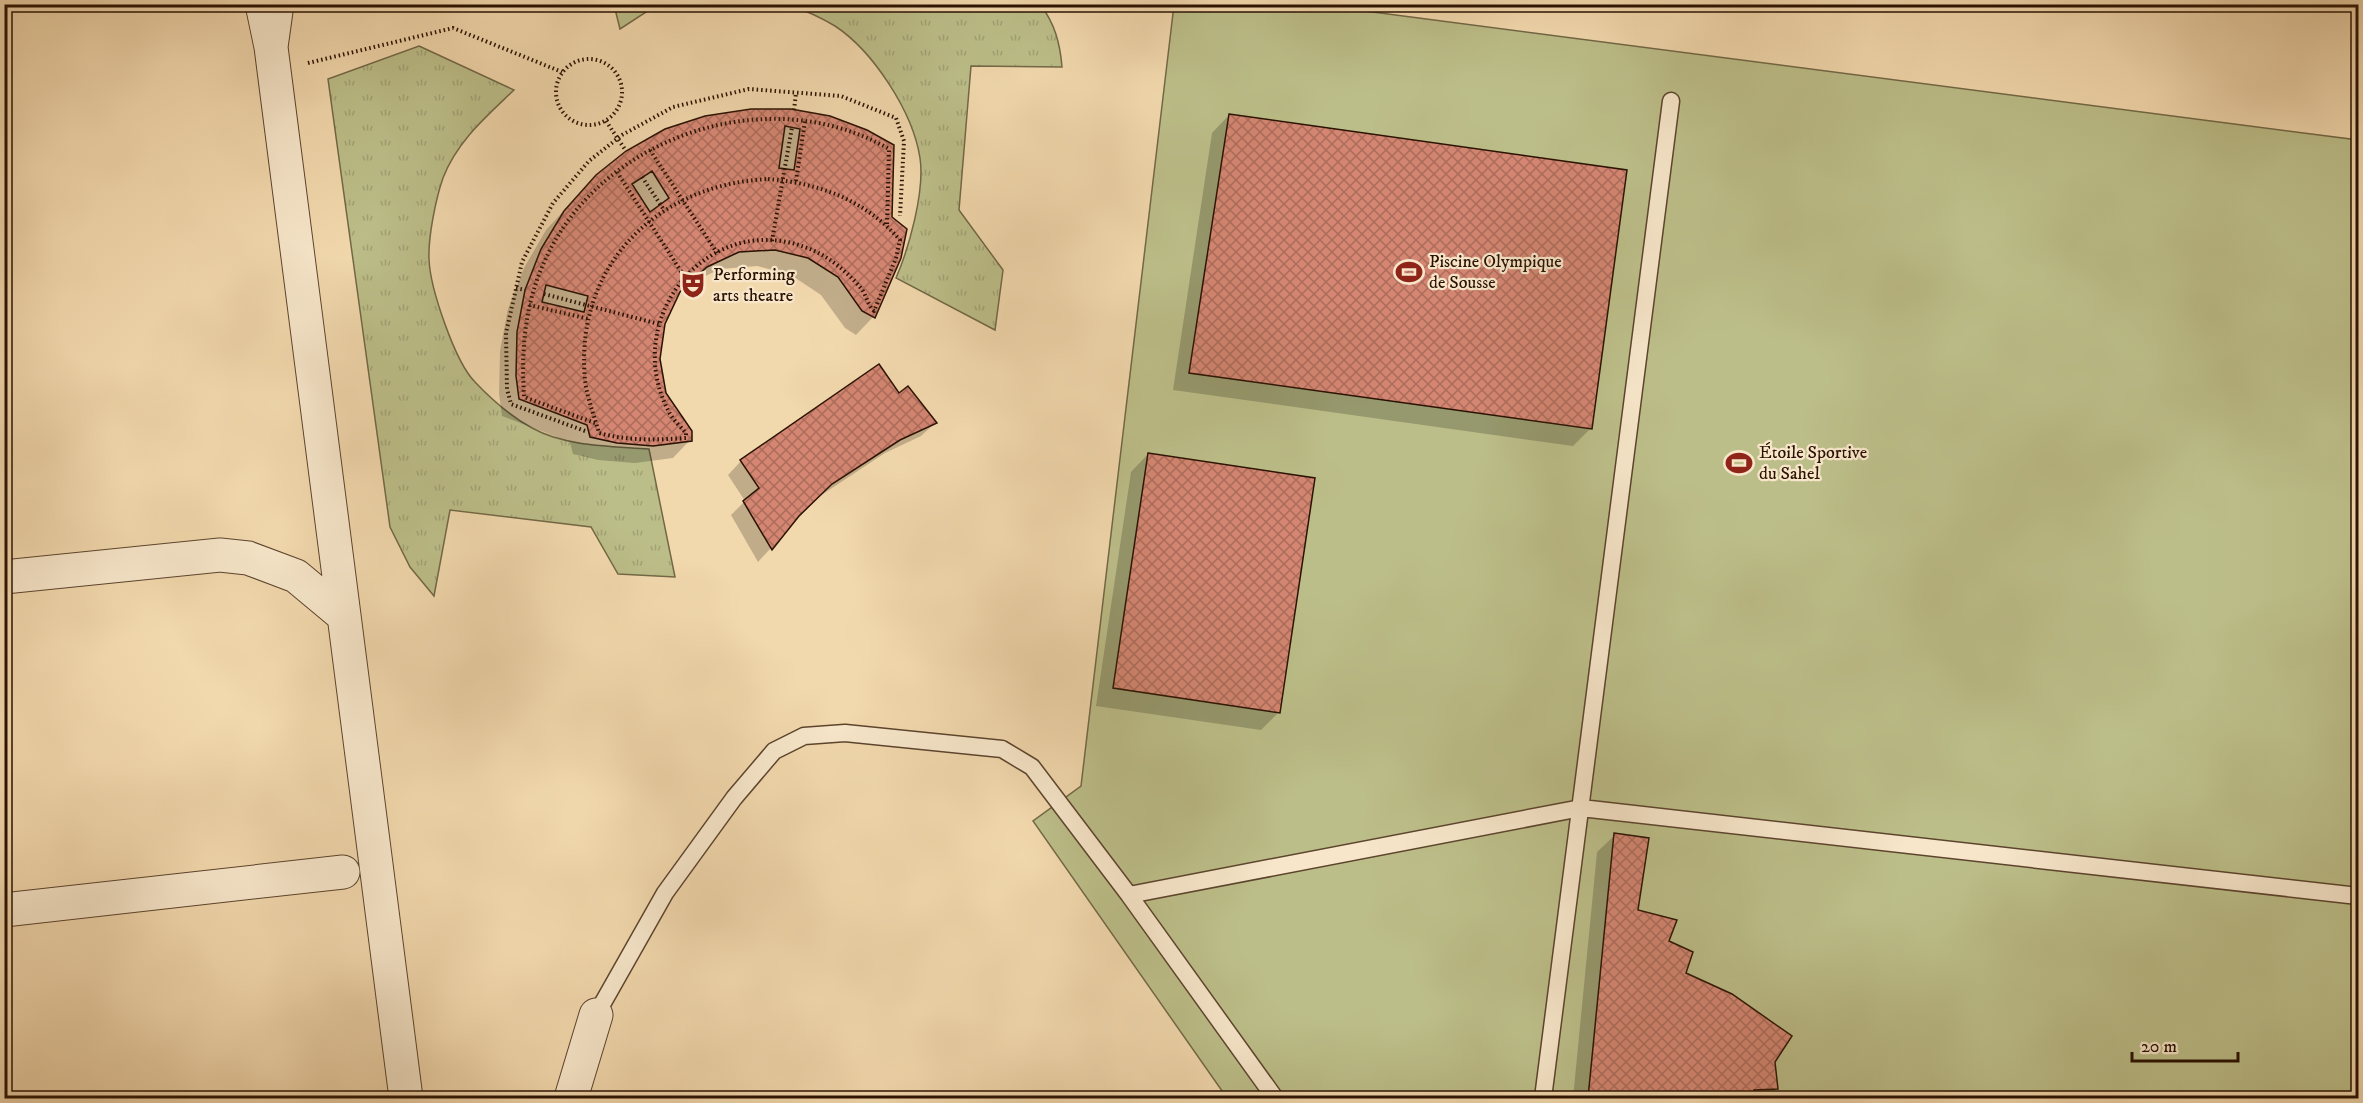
<svg xmlns="http://www.w3.org/2000/svg" width="2363" height="1103" font-family="'IM FELL DW Pica',serif">
<style>
.grass{fill:url(#grass-tufts);stroke:#736846;stroke-width:1.5}
.pitch{fill:#bcbe89;stroke:#736846;stroke-width:1.5}
.shadow{fill:#0003}
.building{fill:url(#building-cross-hatch);stroke:#2a1202;stroke-width:1.5;fill-rule:evenodd}
.lines{fill:none;stroke-linecap:round;stroke-linejoin:round}
.lane-casing{stroke:#5c442d;stroke-width:19}
.street-casing{stroke:#5c442d;stroke-width:35}
.path{stroke:#2a1202;stroke-width:4;stroke-dasharray:1.5 3;stroke-linecap:butt}
.lane{stroke:#f7e6ca;stroke-width:16}
.street{stroke:#f7e6ca;stroke-width:33}
.labels{text-anchor:middle;dominant-baseline:central;stroke-width:4.5;stroke-linejoin:round;paint-order:stroke}
.poi-label{font-size:18px;fill:#2a1202;stroke:#f7e6ca;text-anchor:start}
</style>
<defs>
<pattern id="grass-tufts" width="24" height="20" patternUnits="userSpaceOnUse" patternTransform="scale(1.5)"><rect width="24" height="20" fill="#bcbe89"/><path d="M3 7l-1-3M5 7V3M7 7l1-3M15 17l-1-3M17 17v-4M19 17l1-3" fill="none" stroke="#a2a275"/></pattern>
<pattern id="building-cross-hatch" width="8" height="8" patternUnits="userSpaceOnUse" patternTransform="scale(1.5)"><rect width="8" height="8" fill="#d48672"/><path d="M0 0l8 8M0 8l8-8" fill="none" stroke="#ac6c5b"/></pattern>
</defs>
<rect width="100%" height="100%" fill="#f2d8ad"/>
<filter id="stains"><feTurbulence type="fractalNoise" baseFrequency=".00333" numOctaves="4"/><feColorMatrix values="0 0 0 0 .2 0 0 0 0 .09 0 0 0 0 .02 0 0 0 .5 -.17"/></filter>
<radialGradient id="worn" r=".72"><stop offset=".6" stop-color="#630" stop-opacity="0"/><stop offset="1" stop-color="#630" stop-opacity=".3"/></radialGradient>
<path class="grass" d="M 1040,4 C 1055,24 1060,43 1062,67 L 971,66 L 959,210 L 1003,270 L 995,330 L 896,278 C 909,248 925,191 920,158 C 913,112 873,51 835,26 C 820,17 804,10 789,5 Z
M 614,5 L 614,4 L 657,5 L 620,29 Z
M 419,46 L 514,90 C 487,116 457,141 443,178 C 436,198 428,237 429,259 C 430,288 455,362 475,382 C 491,399 512,417 532,428 C 567,447 610,446 649,449 L 675,577 L 618,574 L 591,527 L 450,510 L 434,596 L 410,567 L 390,527 L 328,79 Z"/>
<path class="pitch" d="M 1174,5 L 1319,5 L 2358,140 L 2358,1098 L 1227,1098 L 1033,821 L 1081,786 Z"/>
<path class="shadow" d="M 791,111 L 891,218 L 899,257 L 873,317 L 856,335 L 845,328 L 821,295 L 791,275 L 757,266 L 720,269 L 687,285 L 678,293 L 663,323 L 658,359 L 665,393 L 690,440 L 673,458 L 635,463 L 598,460 L 573,454 L 570,442 L 502,416 L 499,394 L 500,351 L 508,309 L 524,268 L 546,230 L 579,194 L 597,176 Z
M 1229,115 L 1591,428 L 1573,446 L 1173,390 L 1212,133 Z
M 899,396 L 935,423 L 921,436 L 885,453 L 817,498 L 758,562 L 731,515 L 745,501 L 728,475 L 741,461 Z
M 1148,454 L 1279,712 L 1261,730 L 1096,706 L 1131,472 Z
M 1615,835 L 1636,912 L 1667,942 L 1684,974 L 1773,1062 L 1777,1089 L 1767,1098 L 1573,1098 L 1597,852 Z"/>
<path class="building" d="M 751,109 L 791,109 L 830,116 L 867,130 L 894,145 L 892,217 L 907,229 L 901,258 L 875,318 L 862,311 L 838,277 L 808,258 L 775,250 L 739,252 L 707,267 L 680,292 L 665,324 L 660,359 L 666,393 L 692,431 L 692,441 L 653,446 L 617,443 L 590,437 L 587,425 L 519,399 L 516,376 L 517,332 L 525,290 L 541,249 L 564,211 L 596,175 L 626,151 L 665,129 L 705,116 ZM 785,126 L 800,129 L 794,170 L 779,168 ZM 652,171 L 669,198 L 650,212 L 632,184 ZM 546,285 L 588,296 L 584,312 L 542,302 Z
M 1229,114 L 1627,170 L 1592,429 L 1189,373 Z
M 879,364 L 899,393 L 908,386 L 937,423 L 900,440 L 832,484 L 799,516 L 772,550 L 743,501 L 759,488 L 740,460 Z
M 1148,453 L 1315,478 L 1280,713 L 1113,688 Z
M 1614,833 L 1649,838 L 1638,910 L 1677,920 L 1669,941 L 1693,952 L 1686,973 L 1732,994 L 1792,1036 L 1775,1062 L 1778,1089 L 1754,1090 L 1754,1098 L 1588,1098 Z"/>
<g class="lines">
<g class="lane-casing">
<path id="lane" d="M 1129,895 L 1581,808 L 2358,896
M 596,1015 L 665,893 L 734,798 L 774,751 L 804,736 L 845,733 L 1002,749 L 1032,767 L 1129,895 L 1275,1098
M 1543,1098 L 1671,101"/>
</g>
<g class="street-casing">
<path id="street" d="M 262,4 L 271,47 L 277,4
M 271,47 L 406,1098
M 4,577 L 220,555 L 248,558 L 296,576 L 344,616
M 4,910 L 343,872
M 571,1098 L 596,1015"/>
</g>
<path class="path" d="M556 92a33 33 0 1 1 66 0a33 33 0 1 1-66 0Z
M 308,63 L 453,28 L 562,72
M 794,110 L 796,93
M 606,121 L 626,151
M 650,150 L 717,253
M 617,172 L 684,276
M 642,177 L 664,210
M 768,179 C 819,183 865,200 900,240 L 896,258 L 874,311 C 868,305 867,298 863,291 C 850,274 830,257 810,249 C 709,207 619,319 669,412 C 673,420 681,427 686,433 L 686,438 C 656,440 628,441 599,433 C 594,415 587,398 585,380 C 574,265 658,184 768,179 Z
M 796,181 L 805,121
M 772,241 L 792,127
M 516,288 L 525,290
M 544,294 L 659,324
M 529,305 L 589,319
M 595,423 L 524,397 C 521,349 525,302 546,258 C 603,135 770,80 889,149 L 887,226
M 585,431 L 511,404 L 507,389 L 506,333 L 522,262 L 553,203 L 589,161 L 622,135 L 673,107 L 749,89 L 841,96 L 896,118 L 904,141 L 900,216"/>
<use href="#lane" class="lane"/>
<use href="#street" class="street"/>
</g>
<defs>
<g id="stadium-bare" transform="scale(2.07)"><path d="M0-5a6.5 5 0 1 0 0 10a6.5 5 0 1 0 0-10ZM-3.5-1.8h7v3.6h-7Z" fill="#8f2418" stroke="#f7e6ca" stroke-width="2.5" paint-order="stroke"/></g>
<g id="theatre-bare" transform="scale(2.07)"><path d="M-5-5.5Q0-4 5-5.5V0Q5 5 0 6Q-5 5-5 0ZM-3.3-2.5H-1v1.5H-3.3ZM1-2.5H3.3v1.5H1ZM-2.8 1Q0 5.5 2.8 1Z" fill="#8f2418" stroke="#f7e6ca" stroke-width="2.5" paint-order="stroke"/></g>
</defs>
<g fill-rule="evenodd">
<use href="#stadium-bare" x="1409" y="272"/>
<use href="#theatre-bare" x="693" y="285"/>
<use href="#stadium-bare" x="1739" y="463"/>
</g>
<g class="labels">
<g class="poi-label">
<text x="1429" y="262">Piscine Olympique<tspan x="1429" dy="21">de Sousse</tspan></text>
<text x="713" y="275">Performing<tspan x="713" dy="21">arts theatre</tspan></text>
<text x="1759" y="453">Étoile Sportive<tspan x="1759" dy="21">du Sahel</tspan></text>
</g>
</g>
<rect width="2363" height="1103" fill="none" stroke="#f2d8ad" stroke-width="24"/>
<rect x="6" y="6" width="2351" height="1091" fill="none" stroke="#2a1202" stroke-width="3"/>
<rect x="12" y="12" width="2339" height="1079" fill="none" stroke="#2a1202" stroke-width="1.5"/>
<path d="M2132 1052v9h106v-9" fill="none" stroke="#2a1202" stroke-width="3"/>
<text x="2141" y="1052" font-size="18" fill="#2a1202" stroke="#f7e6ca" stroke-width="4.5" paint-order="stroke">20 m</text>
<rect width="100%" height="100%" filter="url(#stains)"/>
<rect width="100%" height="100%" fill="url(#worn)"/>
</svg>
